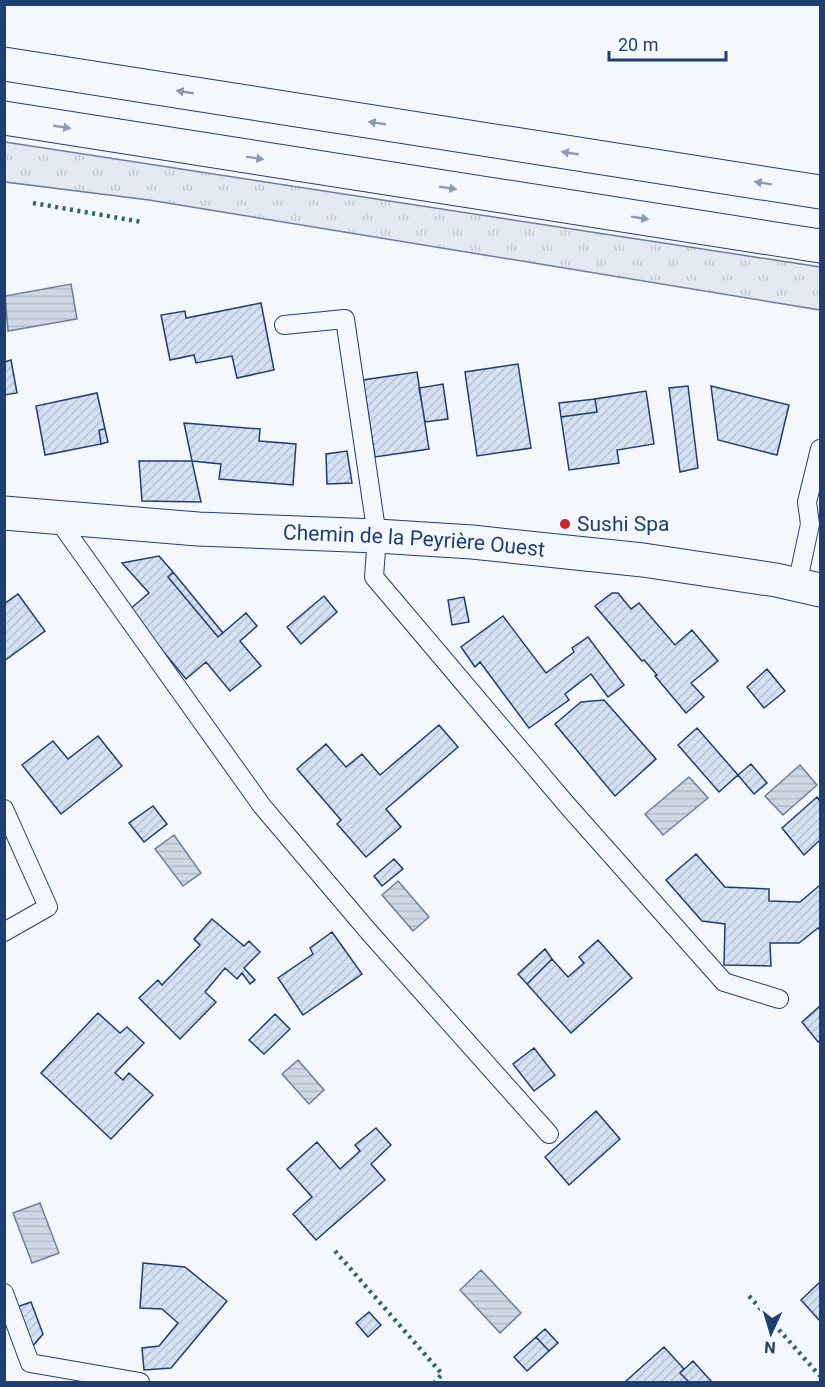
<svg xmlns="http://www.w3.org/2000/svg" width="825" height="1387" font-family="Roboto,sans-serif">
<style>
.grass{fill:url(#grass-tufts);stroke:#687fa3;stroke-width:1.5}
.water{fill:url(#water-rules);stroke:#687fa3;stroke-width:1.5}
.building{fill:url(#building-hatch);stroke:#1d3f73;stroke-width:1.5}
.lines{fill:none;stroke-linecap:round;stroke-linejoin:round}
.lane-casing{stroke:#1d3f73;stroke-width:20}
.street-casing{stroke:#1d3f73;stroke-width:35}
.secondary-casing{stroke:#1d3f73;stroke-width:35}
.lane{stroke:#f4f7fb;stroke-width:18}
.street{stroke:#f4f7fb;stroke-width:33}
.secondary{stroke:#f4f7fb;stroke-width:33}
.hedge{stroke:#2c6c60;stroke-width:4.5;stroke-dasharray:3 4.5;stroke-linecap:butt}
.oneway{fill:#889bb7}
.poi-dot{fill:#c62828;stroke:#f4f7fb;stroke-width:2}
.labels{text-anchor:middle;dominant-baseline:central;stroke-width:4.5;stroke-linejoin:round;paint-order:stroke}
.poi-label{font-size:21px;fill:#1d3f73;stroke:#f4f7fb;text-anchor:start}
.street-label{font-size:21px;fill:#1d3f73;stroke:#f4f7fb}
</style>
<defs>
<pattern id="grass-tufts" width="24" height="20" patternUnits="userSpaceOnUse" patternTransform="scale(1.5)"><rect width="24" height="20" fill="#e3e9f0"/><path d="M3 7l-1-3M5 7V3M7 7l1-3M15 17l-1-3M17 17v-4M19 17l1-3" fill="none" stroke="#c2c9d1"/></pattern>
<pattern id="water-rules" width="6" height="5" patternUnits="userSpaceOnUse" patternTransform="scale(1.5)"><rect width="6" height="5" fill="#cfd7e4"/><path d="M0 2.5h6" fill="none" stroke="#b1bac7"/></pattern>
<pattern id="building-hatch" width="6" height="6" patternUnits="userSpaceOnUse" patternTransform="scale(1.5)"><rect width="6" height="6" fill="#d5e0f0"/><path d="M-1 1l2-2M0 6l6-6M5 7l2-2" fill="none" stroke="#b6c1d1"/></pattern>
</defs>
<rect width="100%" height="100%" fill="#f4f7fb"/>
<path class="grass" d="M 5,142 L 820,267 L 820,310 L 149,200 L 5,182 Z"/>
<path class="water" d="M 71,284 L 77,319 L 8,331 L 5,296 Z
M 800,765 L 817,785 L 783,815 L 765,796 Z
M 689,777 L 708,798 L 663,835 L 645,814 Z
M 174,835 L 201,873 L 183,886 L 155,849 Z
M 398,881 L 429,917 L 413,931 L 382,895 Z
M 298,1060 L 324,1090 L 309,1104 L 282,1074 Z
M 40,1203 L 59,1253 L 32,1263 L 13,1213 Z
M 481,1270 L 521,1313 L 500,1333 L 460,1290 Z"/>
<path class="building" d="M 261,303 L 274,370 L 237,378 L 232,356 L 196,363 L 194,355 L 170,360 L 161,315 L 185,311 L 186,318 Z
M 11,360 L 17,393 L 4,395 L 4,362 Z
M 518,364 L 531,448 L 477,456 L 465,372 Z
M 417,372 L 429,449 L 375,457 L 363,380 Z
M 443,384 L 448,419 L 425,422 L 419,388 Z
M 688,386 L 698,468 L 680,472 L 669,388 Z
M 711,386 L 789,405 L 777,455 L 718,440 Z
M 646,391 L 654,444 L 617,450 L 619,463 L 569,470 L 561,417 L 597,412 L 595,399 Z
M 97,393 L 105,429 L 99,430 L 101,444 L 45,455 L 36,406 Z
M 595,399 L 597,412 L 561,417 L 559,403 Z
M 184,423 L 260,429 L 259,441 L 296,444 L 293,485 L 219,479 L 221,464 L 192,461 Z
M 105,429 L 108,442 L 101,444 L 99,430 Z
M 347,451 L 352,483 L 327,484 L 326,454 Z
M 139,461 L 192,461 L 201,502 L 142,501 Z
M 159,556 L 173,572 L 168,577 L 218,637 L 246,613 L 257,626 L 240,641 L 261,666 L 230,691 L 206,662 L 186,679 L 129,610 L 149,593 L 122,563 Z
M 173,572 L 223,633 L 218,637 L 168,577 Z
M 612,593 L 618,593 L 631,609 L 639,603 L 675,645 L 692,630 L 718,661 L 691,683 L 704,697 L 686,713 L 655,676 L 657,675 L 644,660 L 642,661 L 595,606 Z
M 18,594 L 45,631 L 4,661 L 4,604 Z
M 324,596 L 337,612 L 301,644 L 287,627 Z
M 464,597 L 469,622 L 452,625 L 448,600 Z
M 503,616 L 546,673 L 574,652 L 572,648 L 588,637 L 624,685 L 608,697 L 591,674 L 565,694 L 569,700 L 529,728 L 480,662 L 475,667 L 461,647 Z
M 767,669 L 785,691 L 764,708 L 747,687 Z
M 604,700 L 656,759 L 615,796 L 555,724 L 581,702 Z
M 439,725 L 458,747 L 386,809 L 401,827 L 366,857 L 337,824 L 341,820 L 297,769 L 326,744 L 346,767 L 362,754 L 380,775 Z
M 697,728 L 738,775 L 719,792 L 678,745 Z
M 98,736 L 122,766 L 61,814 L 22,765 L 53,741 L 68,759 Z
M 751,764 L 767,783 L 754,794 L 738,775 Z
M 817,797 L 820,801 L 820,840 L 804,855 L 782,828 Z
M 153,806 L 167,824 L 144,842 L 129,823 Z
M 696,854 L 725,887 L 769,889 L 769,901 L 800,902 L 820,885 L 820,930 L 818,928 L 799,943 L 770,943 L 771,966 L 724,965 L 725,924 L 702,921 L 666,880 Z
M 394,859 L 403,869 L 382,886 L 374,876 Z
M 212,919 L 244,946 L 249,941 L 260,952 L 244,968 L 255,980 L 250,984 L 242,973 L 237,979 L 225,968 L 205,992 L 216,1002 L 180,1039 L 139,998 L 158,980 L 162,985 L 200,945 L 194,939 Z
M 332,932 L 362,974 L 303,1015 L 278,978 L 313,954 L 310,948 Z
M 598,940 L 632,978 L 571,1033 L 527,984 L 552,959 L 568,977 L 584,963 L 579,957 Z
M 545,949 L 552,959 L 527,984 L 518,974 Z
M 820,1006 L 820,1040 L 818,1042 L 802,1022 Z
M 98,1013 L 120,1033 L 127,1027 L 144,1043 L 115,1073 L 123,1080 L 129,1073 L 153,1095 L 111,1139 L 41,1073 Z
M 275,1014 L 290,1029 L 264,1054 L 249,1040 Z
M 534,1048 L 555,1075 L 534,1091 L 513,1064 Z
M 596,1111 L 620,1139 L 569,1185 L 545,1157 Z
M 376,1128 L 391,1145 L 371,1164 L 385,1180 L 316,1240 L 293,1214 L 312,1197 L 287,1169 L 317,1142 L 340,1169 L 360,1151 L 355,1145 Z
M 143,1263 L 185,1267 L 227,1301 L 171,1368 L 144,1370 L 142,1348 L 159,1346 L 178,1323 L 162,1309 L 140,1308 Z
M 820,1282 L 820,1321 L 801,1300 Z
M 31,1302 L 43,1334 L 32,1347 L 17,1307 Z
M 369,1312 L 381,1325 L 368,1337 L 356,1323 Z
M 545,1329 L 558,1343 L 549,1351 L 536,1337 Z
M 536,1337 L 549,1351 L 527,1371 L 514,1357 Z
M 664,1347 L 684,1369 L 680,1373 L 689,1382 L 625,1382 Z
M 693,1361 L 711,1381 L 709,1382 L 689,1382 L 680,1373 Z"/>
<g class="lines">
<g class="lane-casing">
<path id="lane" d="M 284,325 L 345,319 L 377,536 L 374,577 L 567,805 L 724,982 L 779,999
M 56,517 L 262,806 L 369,932 L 549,1134
M 797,585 L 810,524 L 807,502 L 820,449
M 4,809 L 48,907 L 4,932
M 4,1293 L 30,1363 L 140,1382"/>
</g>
<g class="street-casing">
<g id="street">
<path id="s1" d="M 4,513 L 198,529 L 377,536 L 472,542 L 643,560 L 776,580 L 820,590"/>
</g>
</g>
<g class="secondary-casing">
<path id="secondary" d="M 4,64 L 820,192
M 4,118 L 820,246"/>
</g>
<use href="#lane" class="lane"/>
<use href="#street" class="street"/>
<use href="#secondary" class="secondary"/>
<path class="hedge" d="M 33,203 L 142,222
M 335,1251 L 442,1374 L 435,1382
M 749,1296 L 820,1376"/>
</g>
<defs><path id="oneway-solid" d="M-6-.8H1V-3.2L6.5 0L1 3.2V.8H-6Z" transform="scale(1.5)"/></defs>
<g class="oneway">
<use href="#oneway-solid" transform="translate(185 92) rotate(-171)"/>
<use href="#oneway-solid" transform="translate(377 123) rotate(-171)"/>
<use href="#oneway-solid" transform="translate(62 127) rotate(9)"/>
<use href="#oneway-solid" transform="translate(570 153) rotate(-171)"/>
<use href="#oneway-solid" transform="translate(255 158) rotate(9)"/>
<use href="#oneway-solid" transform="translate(763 183) rotate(-171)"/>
<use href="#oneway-solid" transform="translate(448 188) rotate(9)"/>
<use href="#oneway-solid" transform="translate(640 218) rotate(9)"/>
</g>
<circle class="poi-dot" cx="565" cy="524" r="6"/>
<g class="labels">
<g class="poi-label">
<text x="577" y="524">Sushi Spa</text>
</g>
<g class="street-label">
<text stroke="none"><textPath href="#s1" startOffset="411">Chemin de la Peyrière Ouest</textPath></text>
</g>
</g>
<rect width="825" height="1387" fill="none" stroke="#1d3f73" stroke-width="12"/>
<g transform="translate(771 1333) rotate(184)" stroke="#f4f7fb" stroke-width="4.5" paint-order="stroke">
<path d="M0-4.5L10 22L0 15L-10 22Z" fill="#1d3f73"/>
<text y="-9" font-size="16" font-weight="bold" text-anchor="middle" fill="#1d3f73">N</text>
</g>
<path d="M609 51v9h117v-9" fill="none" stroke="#1d3f73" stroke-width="3"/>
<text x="618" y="51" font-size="18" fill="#1d3f73" stroke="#f4f7fb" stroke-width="4.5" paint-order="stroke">20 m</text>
</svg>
